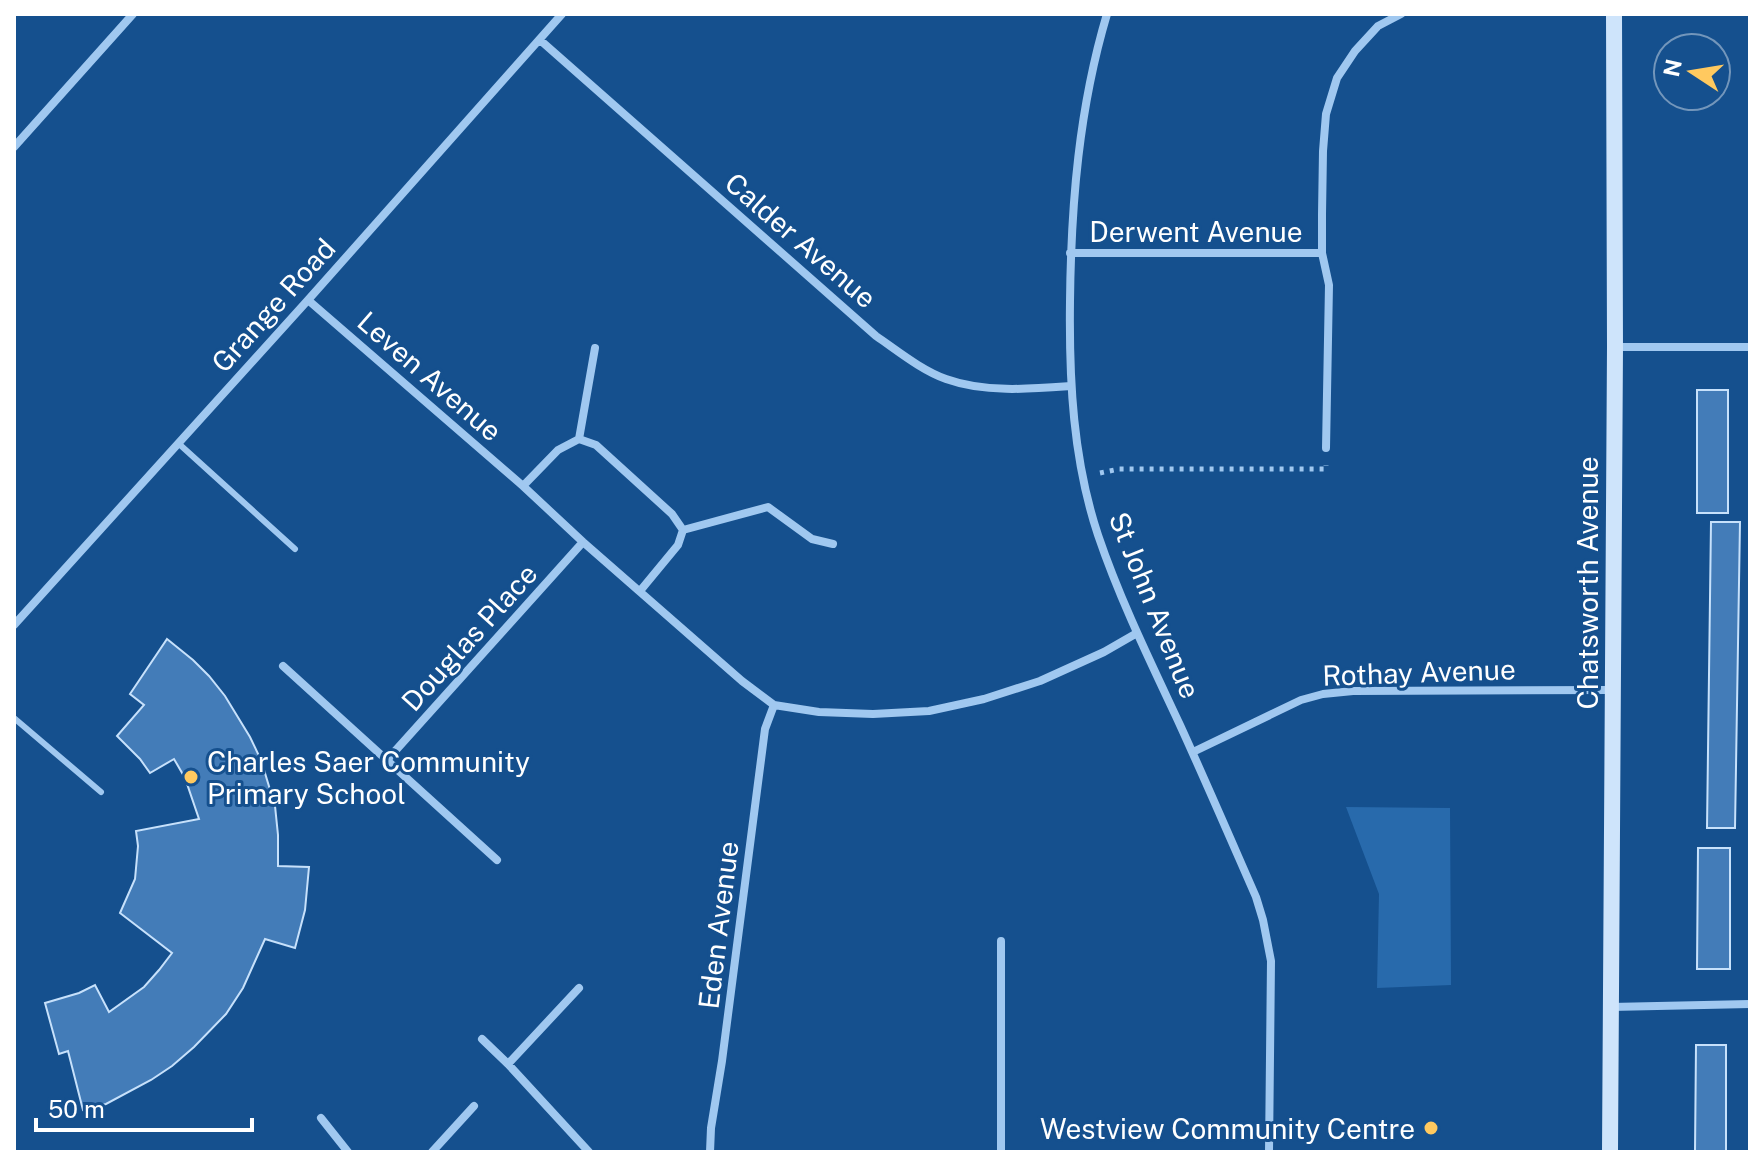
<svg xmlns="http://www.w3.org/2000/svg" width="1764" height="1166" font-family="'Public Sans',sans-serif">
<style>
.green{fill:#286aac}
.building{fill:#437cb8;stroke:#c7e1fb;stroke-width:2}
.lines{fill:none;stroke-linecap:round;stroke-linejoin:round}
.path{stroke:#a0c8f0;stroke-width:5;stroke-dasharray:4 6;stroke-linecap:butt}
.lane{stroke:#a0c8f0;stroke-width:6}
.street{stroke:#a0c8f0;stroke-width:8}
.secondary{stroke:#cee4fb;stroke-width:16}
.poi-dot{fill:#ffc95f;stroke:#15508e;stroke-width:3}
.labels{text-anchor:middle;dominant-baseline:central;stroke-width:6;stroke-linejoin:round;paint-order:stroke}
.street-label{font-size:28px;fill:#fff;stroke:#15508e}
.poi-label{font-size:28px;fill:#fff;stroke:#15508e;text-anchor:start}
</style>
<rect width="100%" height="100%" fill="#15508e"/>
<path class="green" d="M 1346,807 L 1450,808 L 1451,985 L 1377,988 L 1379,894 Z"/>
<path class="building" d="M 1697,390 L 1728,390 L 1728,513 L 1697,513 Z
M 1711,522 L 1740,522 L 1735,828 L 1707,828 Z
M 167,639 L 193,660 L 209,676 L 225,696 L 250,737 L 261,760 L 275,806 L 278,835 L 278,866 L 309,867 L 305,910 L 295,948 L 265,939 L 243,988 L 226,1014 L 194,1047 L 172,1066 L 151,1080 L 106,1104 L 83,1110 L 68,1051 L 59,1054 L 45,1003 L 79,993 L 95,985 L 109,1012 L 144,987 L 159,970 L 172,953 L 120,913 L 135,879 L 138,846 L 136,831 L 199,819 L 185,778 L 174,759 L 150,773 L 140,759 L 117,736 L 144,705 L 130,694 Z
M 1698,848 L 1730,848 L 1730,969 L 1697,969 Z
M 1696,1045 L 1726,1045 L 1726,1152 L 1695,1152 Z"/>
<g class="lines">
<path class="path" d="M 1100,473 L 1119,469 L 1326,469 L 1326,465"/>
<path class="lane" d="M 178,443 L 295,549
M 14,718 L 101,792"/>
<path class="street" d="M 1107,14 C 1079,108 1071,204 1070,302 C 1069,380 1073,460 1098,535 C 1120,600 1151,663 1180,725 C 1206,782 1231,840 1256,897 L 1263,920 L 1271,961 L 1269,1152
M 540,40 L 876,336 C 898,351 921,370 946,379 C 985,393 1031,389 1071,386
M 14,147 L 133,14
M 1070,253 L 1322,253
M 308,300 L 523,486 L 583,542 L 742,681 L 774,705 L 819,712 L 873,714 L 929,711 L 984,699 L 1040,681 L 1104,652 L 1137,633
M 1616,347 L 1750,347
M 579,439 L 595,348
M 1326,448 L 1329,285 L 1322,253 L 1322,214 L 1323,151 L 1326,114 L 1337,78 L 1355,51 L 1378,26 L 1401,14
M 523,486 L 558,450 L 579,439 L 596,445 L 672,514 L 683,530 L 678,545 L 640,591
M 683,530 L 768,507 L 812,539 L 833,544
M 14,625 L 308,300 L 562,14
M 283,666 L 497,860
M 1193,752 L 1301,700 L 1323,694 L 1353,691 L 1612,690
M 387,760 L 583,542
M 1611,1007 L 1750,1004
M 482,1039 L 508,1064 L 589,1152
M 508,1064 L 579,988
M 321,1118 L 348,1152
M 432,1152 L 474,1106
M 710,1152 L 711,1128 L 722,1061 L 765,729 L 774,705
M 1001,1152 L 1001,941"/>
<path class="secondary" d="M 1610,1152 L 1615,347 L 1614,14"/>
</g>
<g class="poi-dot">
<circle cx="191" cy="777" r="8"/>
<circle cx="1431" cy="1128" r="8"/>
</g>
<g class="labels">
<g class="street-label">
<text x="1196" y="231">Derwent Avenue</text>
<text transform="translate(801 240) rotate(41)">Calder Avenue</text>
<text transform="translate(273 305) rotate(-48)">Grange Road</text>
<text transform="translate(430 376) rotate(41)">Leven Avenue</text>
<text transform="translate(1587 583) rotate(-90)">Chatsworth Avenue</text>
<text transform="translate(1155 605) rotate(68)">St John Avenue</text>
<text transform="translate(469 637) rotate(-48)">Douglas Place</text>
<text transform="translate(1419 672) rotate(-2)">Rothay Avenue</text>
<text transform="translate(718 925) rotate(-83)">Eden Avenue</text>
</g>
<g class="poi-label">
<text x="207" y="761">Charles Saer Community<tspan x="207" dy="32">Primary School</tspan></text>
<text x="1415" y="1128" text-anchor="end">Westview Community Centre</text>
</g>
</g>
<rect width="1764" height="1166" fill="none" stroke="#ffffff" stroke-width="32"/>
<g transform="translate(1692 72) rotate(282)"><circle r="38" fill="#15508e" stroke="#7396bb" stroke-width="2"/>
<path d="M0-6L14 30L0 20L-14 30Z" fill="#ffc95f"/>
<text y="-12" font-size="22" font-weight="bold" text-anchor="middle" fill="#ffffff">N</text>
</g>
<path d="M36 1118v12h216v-12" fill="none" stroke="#ffffff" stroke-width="4"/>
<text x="48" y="1118" font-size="24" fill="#ffffff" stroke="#15508e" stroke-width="6" paint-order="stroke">50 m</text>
</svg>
